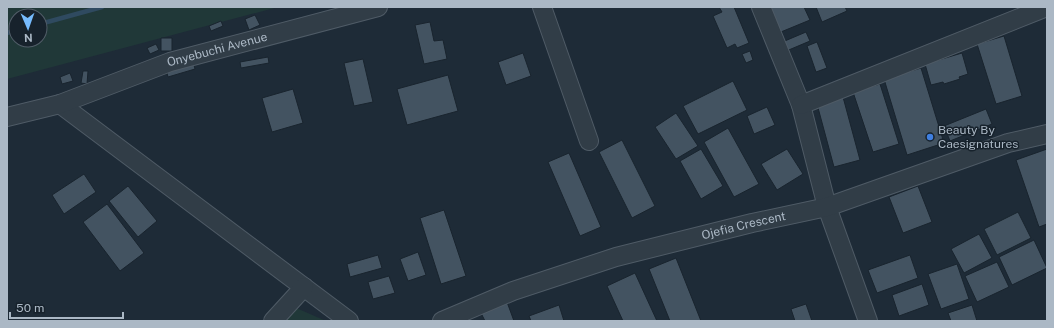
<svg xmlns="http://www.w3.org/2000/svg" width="1054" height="328" font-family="'Public Sans',sans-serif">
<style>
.green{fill:#203838;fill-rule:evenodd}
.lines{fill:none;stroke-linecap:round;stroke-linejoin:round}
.stream{stroke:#2f4a60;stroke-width:4.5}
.building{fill:#435361;stroke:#19242e}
.minor-casing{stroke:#4f5b66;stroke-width:20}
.minor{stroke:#313d47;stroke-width:18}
.shop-dot{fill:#3f7fe0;stroke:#17222c;stroke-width:1.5}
.labels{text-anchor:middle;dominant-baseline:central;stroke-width:3;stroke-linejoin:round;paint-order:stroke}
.street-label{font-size:12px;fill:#abb8c5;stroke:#17222c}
.poi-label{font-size:12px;fill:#abb8c5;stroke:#17222c;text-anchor:start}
</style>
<rect width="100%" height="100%" fill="#1e2b37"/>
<path class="green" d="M 7,7 L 278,7 L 7,79 ZM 16,16 L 40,16 L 40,40 L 16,40 Z
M 287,304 L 326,321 L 274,321 Z"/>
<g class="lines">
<path class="stream" d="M 40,24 L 102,7
M 7,33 L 16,30"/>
</g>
<path class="building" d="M 719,7 L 734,7 L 749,43 L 737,48 L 735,44 L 727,48 L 713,16 L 722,12 Z
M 766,7 L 804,7 L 810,20 L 776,34 Z
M 816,7 L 845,7 L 847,11 L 822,22 Z
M 255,15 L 260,25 L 249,30 L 245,19 Z
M 221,21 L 223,26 L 211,31 L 209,26 Z
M 430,22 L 434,41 L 443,40 L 447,59 L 424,64 L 415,25 Z
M 806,32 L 810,41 L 784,52 L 780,43 Z
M 1004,36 L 1022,96 L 996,104 L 977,44 Z
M 161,38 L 172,38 L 172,51 L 161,51 Z
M 817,42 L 827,68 L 816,72 L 807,46 Z
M 156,44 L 159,50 L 150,54 L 147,48 Z
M 750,51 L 753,60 L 746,63 L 742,54 Z
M 523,53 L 531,76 L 506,85 L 498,62 Z
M 962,53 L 968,74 L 959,77 L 960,79 L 944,84 L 943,82 L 931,85 L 925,64 Z
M 268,57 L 269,63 L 241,68 L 240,62 Z
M 363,59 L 373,102 L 354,106 L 344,63 Z
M 193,61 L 195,69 L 168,77 L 166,69 Z
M 921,68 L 944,143 L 907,155 L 884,79 Z
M 83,71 L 88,71 L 87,84 L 81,83 Z
M 70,73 L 73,81 L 62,84 L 60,77 Z
M 448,75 L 458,111 L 407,125 L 397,89 Z
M 733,81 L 747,110 L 698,134 L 683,106 Z
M 880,84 L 899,144 L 873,152 L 853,92 Z
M 293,89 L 303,123 L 272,132 L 262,98 Z
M 843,97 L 860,160 L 834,167 L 817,104 Z
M 767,107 L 775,125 L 754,134 L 747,116 Z
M 986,109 L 992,124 L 950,141 L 944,126 Z
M 676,113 L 698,146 L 676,159 L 655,127 Z
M 728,128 L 759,184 L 734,197 L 704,142 Z
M 622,140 L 655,206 L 632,218 L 599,152 Z
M 701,149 L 723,186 L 701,199 L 680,161 Z
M 787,149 L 803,174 L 777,190 L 761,164 Z
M 1047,149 L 1047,224 L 1039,227 L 1016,160 Z
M 569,153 L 601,227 L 580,236 L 548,162 Z
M 84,174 L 96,192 L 64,214 L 52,195 Z
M 128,186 L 157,221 L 138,237 L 109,201 Z
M 918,186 L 932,222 L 903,233 L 889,197 Z
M 107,204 L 144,253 L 120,271 L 83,222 Z
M 444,210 L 466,276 L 441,284 L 420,218 Z
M 1018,212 L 1031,238 L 997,255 L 984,229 Z
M 979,234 L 992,258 L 964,273 L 951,249 Z
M 1034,240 L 1047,268 L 1012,285 L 999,257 Z
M 418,252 L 426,275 L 408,281 L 400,259 Z
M 378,255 L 382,268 L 350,277 L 347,264 Z
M 910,255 L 918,278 L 877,293 L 868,270 Z
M 676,258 L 701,321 L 670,321 L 649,269 Z
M 997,262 L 1009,287 L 977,302 L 965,276 Z
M 957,264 L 969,299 L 941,309 L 928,274 Z
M 635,273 L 657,321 L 623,321 L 607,286 Z
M 389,276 L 395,293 L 373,299 L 368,282 Z
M 922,284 L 929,305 L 899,316 L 892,295 Z
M 507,302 L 514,321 L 485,321 L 481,313 Z
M 806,304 L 812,321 L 795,321 L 791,309 Z
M 559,305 L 564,321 L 531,321 L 529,316 Z
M 972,305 L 977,321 L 951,321 L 948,313 Z"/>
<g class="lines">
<g class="minor-casing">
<g id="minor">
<path d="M 542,7 L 589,141"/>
<path d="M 761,7 L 801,105 L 827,207 L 868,321"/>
<path d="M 60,104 L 349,321"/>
<path d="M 801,105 L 1047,7"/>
<path id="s1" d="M 7,117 L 60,104 L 170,62 L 378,7"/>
<path d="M 273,321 L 304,287"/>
<path id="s2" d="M 442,321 L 513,291 L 616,257 L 752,223 L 827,207 L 1008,143 L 1047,134"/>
</g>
</g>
<use href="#minor" class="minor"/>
</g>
<circle class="shop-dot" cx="930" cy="137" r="4"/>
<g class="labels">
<g class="street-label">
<text stroke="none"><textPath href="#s1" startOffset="221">Onyebuchi Avenue</textPath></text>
<text stroke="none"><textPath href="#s2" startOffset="317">Ojefia Crescent</textPath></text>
</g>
<g class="poi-label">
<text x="938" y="130">Beauty By<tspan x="938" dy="14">Caesignatures</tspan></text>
</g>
</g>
<rect width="1054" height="328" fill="none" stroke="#abb8c5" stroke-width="16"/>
<g transform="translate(28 28) rotate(178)"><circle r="19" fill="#17222c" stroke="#525e69"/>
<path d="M0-3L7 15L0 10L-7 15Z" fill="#76bbfe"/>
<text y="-6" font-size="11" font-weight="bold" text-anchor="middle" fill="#abb8c5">N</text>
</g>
<path d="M10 312v6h113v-6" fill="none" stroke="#abb8c5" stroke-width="2"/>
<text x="16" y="312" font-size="12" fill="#abb8c5" stroke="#17222c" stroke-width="3" paint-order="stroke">50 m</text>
</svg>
